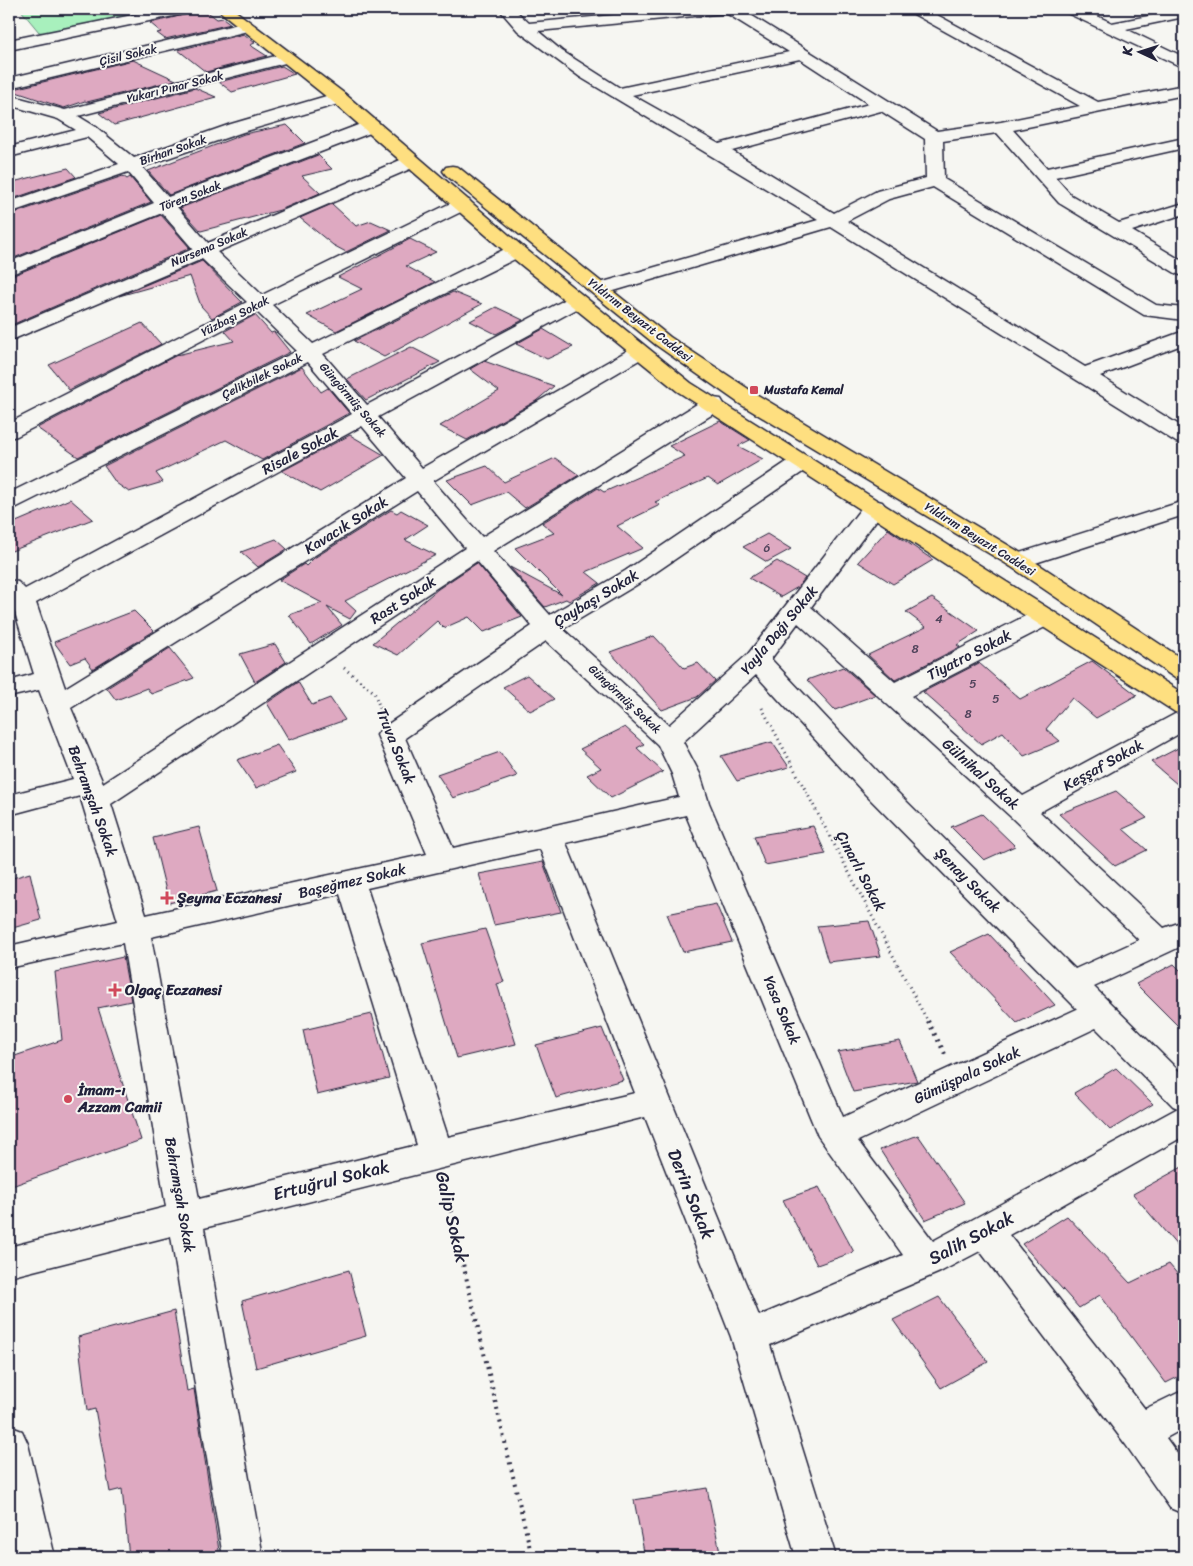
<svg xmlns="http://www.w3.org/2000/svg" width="1193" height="1566" font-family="Sriracha,sans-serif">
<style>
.green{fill:#a8f0bd;stroke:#65897c}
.building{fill:#dea9c1;stroke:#22223b}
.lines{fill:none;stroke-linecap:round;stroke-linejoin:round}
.minor-casing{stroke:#22223b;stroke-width:3}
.major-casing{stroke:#22223b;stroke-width:3}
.path-far1{stroke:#22223b;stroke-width:3;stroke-dasharray:1 4;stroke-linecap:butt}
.path{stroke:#22223b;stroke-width:4;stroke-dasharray:2 5;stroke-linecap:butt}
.minor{fill:#f6f6f2;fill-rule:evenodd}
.major{fill:#fedf80;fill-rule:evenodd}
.poi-dot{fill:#d1495b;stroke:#f6f6f2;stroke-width:2}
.labels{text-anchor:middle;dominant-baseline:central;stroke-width:4;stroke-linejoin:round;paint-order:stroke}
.far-street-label{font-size:12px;fill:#22223b;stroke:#f6f6f2}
.far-poi-label{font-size:12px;font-weight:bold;fill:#22223b;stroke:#f6f6f2;text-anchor:start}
.number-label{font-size:12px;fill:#51445c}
.street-label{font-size:15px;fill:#22223b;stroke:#f6f6f2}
.poi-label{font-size:15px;font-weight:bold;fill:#22223b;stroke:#f6f6f2;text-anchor:start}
.near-street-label{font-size:18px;fill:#22223b;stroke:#f6f6f2}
</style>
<rect width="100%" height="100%" fill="#f6f6f2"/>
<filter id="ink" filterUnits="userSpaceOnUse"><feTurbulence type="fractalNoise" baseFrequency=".02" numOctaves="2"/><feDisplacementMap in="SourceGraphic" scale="10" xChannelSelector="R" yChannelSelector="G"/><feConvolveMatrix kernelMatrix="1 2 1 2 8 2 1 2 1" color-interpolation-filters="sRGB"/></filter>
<g filter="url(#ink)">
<path class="green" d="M 20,9 L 165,9 L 47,33 L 39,32 Z"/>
<path class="building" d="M 205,10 L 217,19 L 223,18 L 231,24 L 165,39 L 157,33 L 161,32 L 150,23 Z
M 244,34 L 255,43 L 250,45 L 267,56 L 206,72 L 178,50 Z
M 133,60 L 176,80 L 87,102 L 85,101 L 64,108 L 10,90 Z
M 282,66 L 295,74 L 232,92 L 219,82 Z
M 195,88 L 216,97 L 114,125 L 99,113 Z
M 287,125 L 305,143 L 169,195 L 148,171 L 244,134 Z
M 318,155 L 332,169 L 302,176 L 320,193 L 280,210 L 201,231 L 180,208 Z
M 68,168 L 76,177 L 9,200 L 9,183 Z
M 123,176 L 127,179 L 130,177 L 151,202 L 9,260 L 9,215 Z
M 332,204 L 356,226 L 371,221 L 391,230 L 346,252 L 333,245 L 300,218 Z
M 161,215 L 190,248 L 9,326 L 9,277 Z
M 410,239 L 436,252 L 406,266 L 435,282 L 336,331 L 307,315 L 362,289 L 338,277 Z
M 202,261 L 242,302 L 212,318 L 201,306 L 190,276 L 119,296 Z
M 453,292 L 482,304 L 384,357 L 354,341 Z
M 496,307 L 523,320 L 496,334 L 470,321 Z
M 255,315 L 271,333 L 274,332 L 290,352 L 78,457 L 37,428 L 177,355 L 234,341 L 225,331 Z
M 142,323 L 161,344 L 69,390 L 49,365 Z
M 543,329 L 573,347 L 547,359 L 516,344 Z
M 411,347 L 440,362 L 366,400 L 347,379 Z
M 484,361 L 554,386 L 536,401 L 467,440 L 440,426 L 499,391 L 470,369 Z
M 302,367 L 321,392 L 328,388 L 349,413 L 262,460 L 226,440 L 156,473 L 163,482 L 129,492 L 116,483 L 104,466 Z
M 720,421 L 750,440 L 738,446 L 763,459 L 718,485 L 708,478 L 655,502 L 660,505 L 617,526 L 643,548 L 586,572 L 600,583 L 569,601 L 566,599 L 545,607 L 510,567 L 562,595 L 515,548 L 554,533 L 542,523 L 598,488 L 604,492 L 685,456 L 669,446 Z
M 350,435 L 384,455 L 320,492 L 282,471 Z
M 555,458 L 579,475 L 525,508 L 506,492 L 472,505 L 447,480 L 487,466 L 504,482 Z
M 70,499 L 93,519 L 9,552 L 9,525 Z
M 391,510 L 397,513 L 401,510 L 428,525 L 405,540 L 436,555 L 345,601 L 356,611 L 350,619 L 327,607 L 342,625 L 311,644 L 289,615 L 322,603 L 279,580 L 304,564 L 306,566 L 314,558 Z
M 888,529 L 933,560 L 893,584 L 858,562 Z
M 767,534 L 791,549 L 767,562 L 743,547 Z
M 276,539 L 287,549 L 258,567 L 241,552 Z
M 777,561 L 805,578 L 798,587 L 781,597 L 749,578 Z
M 477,563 L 522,617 L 484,632 L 469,617 L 444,628 L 437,621 L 398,655 L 373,643 L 438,589 Z
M 932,598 L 979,631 L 957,645 L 960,647 L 895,680 L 868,655 L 926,627 L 906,612 Z
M 134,611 L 154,631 L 93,669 L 85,658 L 70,664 L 54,642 Z
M 654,636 L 684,668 L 698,663 L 715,681 L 697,697 L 662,710 L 610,652 Z
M 275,644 L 286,662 L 255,682 L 240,654 Z
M 170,648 L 194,678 L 151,694 L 147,688 L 116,700 L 107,688 Z
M 1092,661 L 1137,695 L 1096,718 L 1072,698 L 1046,729 L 1060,741 L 1024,756 L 1003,732 L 981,744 L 923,692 L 979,663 L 1020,699 Z
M 843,667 L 875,695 L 835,710 L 807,680 Z
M 527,675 L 554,699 L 530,711 L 503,687 Z
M 298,682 L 312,705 L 330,698 L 345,720 L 289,740 L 267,703 Z
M 625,727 L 644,744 L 637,748 L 663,772 L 611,798 L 587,775 L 601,768 L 580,749 Z
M 772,742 L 789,767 L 737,781 L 721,756 Z
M 277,745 L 296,772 L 256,788 L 237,760 Z
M 1184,745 L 1184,790 L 1151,762 Z
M 500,752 L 517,776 L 453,798 L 437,774 Z
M 1116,791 L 1147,818 L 1123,829 L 1147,850 L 1115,866 L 1059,814 Z
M 982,814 L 1015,846 L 984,860 L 951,827 Z
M 813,826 L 826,854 L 765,865 L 754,836 Z
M 199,827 L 217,891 L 169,903 L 153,838 Z
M 543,862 L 561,912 L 494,925 L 479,874 Z
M 30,873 L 41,920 L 9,929 L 9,879 Z
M 716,904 L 732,942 L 683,952 L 667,914 Z
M 869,921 L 881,956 L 828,962 L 817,926 Z
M 485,929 L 504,982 L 497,984 L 516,1044 L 457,1058 L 422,943 Z
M 989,934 L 1036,984 L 1055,1005 L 1017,1023 L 950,952 Z
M 123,957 L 131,1001 L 98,1008 L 141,1140 L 9,1187 L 9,1058 L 62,1040 L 55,972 Z
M 1174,964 L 1184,974 L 1184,1032 L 1136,984 Z
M 372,1014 L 389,1078 L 317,1095 L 303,1030 Z
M 602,1028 L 623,1080 L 556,1098 L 536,1045 Z
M 900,1041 L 917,1081 L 853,1092 L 838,1052 Z
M 1116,1068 L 1153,1104 L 1110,1130 L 1074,1093 Z
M 918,1135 L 965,1203 L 925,1220 L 880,1150 Z
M 1184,1166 L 1184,1254 L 1133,1194 Z
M 819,1187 L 854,1252 L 817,1265 L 783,1200 Z
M 1067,1216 L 1130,1283 L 1169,1264 L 1184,1282 L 1184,1374 L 1166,1383 L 1100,1295 L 1079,1308 L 1022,1244 Z
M 349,1270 L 366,1336 L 256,1368 L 242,1301 Z
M 939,1297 L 988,1362 L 941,1388 L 893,1320 Z
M 174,1311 L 187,1391 L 194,1389 L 220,1557 L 129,1557 L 122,1489 L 110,1492 L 95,1409 L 87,1411 L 78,1337 Z
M 707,1488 L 721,1557 L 645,1557 L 634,1500 Z"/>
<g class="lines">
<g class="minor-casing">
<path id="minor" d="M 162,9 L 191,9 L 183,14 L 9,50 L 9,40 Z
M 499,9 L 514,9 L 529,23 L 677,9 L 741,9 L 937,131 L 1001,122 L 1080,106 L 910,12 L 908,9 L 926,9 L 1098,102 L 1184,85 L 1184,95 L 1013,130 L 1047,168 L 1184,138 L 1184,148 L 1055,177 L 1071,195 L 1119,223 L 1184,203 L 1184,214 L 1132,231 L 1184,262 L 1184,276 L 1177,274 L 1059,203 L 997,133 L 943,141 L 944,179 L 1156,305 L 1184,308 L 1184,320 L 1144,315 L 933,187 L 889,199 L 847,221 L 1085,367 L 1184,331 L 1184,344 L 1100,376 L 1184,428 L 1184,444 L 1176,442 L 831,227 L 607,293 L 593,293 L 590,289 L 593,285 L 818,220 L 580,77 L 518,31 ZM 726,13 L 789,52 L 620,88 L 562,51 L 538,31 ZM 800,59 L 869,104 L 719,144 L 632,95 ZM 881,111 L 925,139 L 926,178 L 877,191 L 834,213 L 732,151 Z
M 1063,9 L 1082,9 L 1112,23 L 1184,9 L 1184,17 L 1126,29 L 1184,57 L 1184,68 L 1065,12 Z
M 247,22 L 252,24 L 255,27 L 252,30 L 9,88 L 9,78 Z
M 287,53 L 295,58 L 293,61 L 78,116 L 96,127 L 134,158 L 231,124 L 333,94 L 345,94 L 347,98 L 345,102 L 243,132 L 142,167 L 168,197 L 366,122 L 378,122 L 381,126 L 378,130 L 177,207 L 208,243 L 405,158 L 417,158 L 420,162 L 417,166 L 217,252 L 262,295 L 457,200 L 469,200 L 472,204 L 469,208 L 272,305 L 313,344 L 509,247 L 523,247 L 526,251 L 523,255 L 323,354 L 367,405 L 570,297 L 584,297 L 587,301 L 584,305 L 378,417 L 422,468 L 632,348 L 639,346 L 646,348 L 649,352 L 646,356 L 433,481 L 482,537 L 705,399 L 713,398 L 721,399 L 724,404 L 721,409 L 493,551 L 550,615 L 625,571 L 794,457 L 802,455 L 810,457 L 813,462 L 810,467 L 643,581 L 563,629 L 669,725 L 748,654 L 866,502 L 874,500 L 882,502 L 886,507 L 811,607 L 895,682 L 1035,611 L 1044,609 L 1053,611 L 1056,617 L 1053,623 L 911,696 L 1023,796 L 1175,714 L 1184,711 L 1184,731 L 1040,812 L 1164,928 L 1184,921 L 1184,945 L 1094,987 L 1184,1076 L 1184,1136 L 1009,1235 L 1145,1409 L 1184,1390 L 1184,1428 L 1166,1438 L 1184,1463 L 1184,1514 L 1170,1508 L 1126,1445 L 980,1251 L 940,1272 L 770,1345 L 836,1557 L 796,1557 L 731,1337 L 645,1117 L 204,1228 L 263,1557 L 223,1557 L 171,1236 L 9,1277 L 9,1247 L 166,1207 L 123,943 L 9,968 L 9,946 L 118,921 L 80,796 L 9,815 L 9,795 L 73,779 L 39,690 L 9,697 L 9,681 L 34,674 L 12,603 L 9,600 L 9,580 L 18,582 L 25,589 L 352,414 L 308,362 L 17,507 L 9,509 L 9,493 L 297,351 L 257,312 L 17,436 L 9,438 L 9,423 L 247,302 L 202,259 L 9,341 L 9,328 L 193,249 L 162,213 L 9,275 L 9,262 L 154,203 L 128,172 L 9,213 L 9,202 L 119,164 L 87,137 L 9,157 L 9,147 L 76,130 L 58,119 L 9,105 L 9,95 L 65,110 ZM 362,426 L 406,478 L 65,688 L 36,603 ZM 417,491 L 465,548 L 103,783 L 71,708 ZM 477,561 L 532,626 L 381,729 L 377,735 L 427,854 L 146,915 L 111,804 ZM 798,623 L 1011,817 L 1139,940 L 1075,969 L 885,780 L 771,659 ZM 546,641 L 658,745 L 672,774 L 679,797 L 453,848 L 405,738 ZM 756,675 L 865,794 L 1077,1009 L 843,1117 L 709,803 L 700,774 L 683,742 ZM 686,815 L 818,1136 L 903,1255 L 759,1316 L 566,843 ZM 540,849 L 635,1093 L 448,1137 L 367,888 ZM 340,894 L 417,1145 L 199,1199 L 151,937 ZM 1096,1028 L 1173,1106 L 1178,1108 L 933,1241 L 858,1141 Z
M 1184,501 L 1184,515 L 1026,566 L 1018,568 L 1010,566 L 1006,561 L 1010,556 Z
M 9,1426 L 22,1431 L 28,1444 L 55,1557 L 15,1557 L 9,1528 Z"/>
</g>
<g class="major-casing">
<path id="major" d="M 217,9 L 233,9 L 345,94 L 523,247 L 691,383 L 1184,694 L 1184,715 L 1175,712 L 677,391 L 509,255 L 333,102 Z
M 452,166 L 458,167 L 670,337 L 756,394 L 1026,556 L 1184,660 L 1184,680 L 1175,678 L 1010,566 L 740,404 L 656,345 L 446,175 L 443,171 L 446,167 Z"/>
</g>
<path class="path-far1" d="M 344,668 L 374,692 L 381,711
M 762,708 L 928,1022"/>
<path class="path" d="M 928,1021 L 945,1054
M 444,1183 L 532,1557"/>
<use href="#minor" class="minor"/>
<use href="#major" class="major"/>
</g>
</g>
<g class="poi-dot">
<rect x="749" y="385" width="10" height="10" rx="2.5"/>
<path d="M164.5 890.5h5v5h5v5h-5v5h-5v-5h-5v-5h5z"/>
<path d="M112.5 982.5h5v5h5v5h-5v5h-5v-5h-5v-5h5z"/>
<circle cx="68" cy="1099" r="5"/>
</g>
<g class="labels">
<g class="far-street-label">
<text transform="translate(128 55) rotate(-13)">Çisil Sokak</text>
<text transform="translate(175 87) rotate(-14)">Yukarı Pınar Sokak</text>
<text transform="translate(173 150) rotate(-19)">Birhan Sokak</text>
<text transform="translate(190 196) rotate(-21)">Tören Sokak</text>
<text transform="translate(209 247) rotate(-23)">Nursema Sokak</text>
<text transform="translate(235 316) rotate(-27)">Yüzbaşı Sokak</text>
<text transform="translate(640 320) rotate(38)">Yıldırım Beyazıt Caddesi</text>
<text transform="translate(262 376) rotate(-26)">Çelikbilek Sokak</text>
<text transform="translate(353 400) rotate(49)">Güngörmüş Sokak</text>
<text transform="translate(980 539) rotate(32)">Yıldırım Beyazıt Caddesi</text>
<text transform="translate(625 699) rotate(43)">Güngörmüş Sokak</text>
</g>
<g class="far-poi-label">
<text x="764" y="390">Mustafa Kemal</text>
</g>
<g class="number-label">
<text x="767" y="548">6</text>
<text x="939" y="619">4</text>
<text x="915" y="649">8</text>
<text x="973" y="684">5</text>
<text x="996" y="699">5</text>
<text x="968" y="714">8</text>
</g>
<g class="street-label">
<text transform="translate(300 451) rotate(-28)">Risale Sokak</text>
<text transform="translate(346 525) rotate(-32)">Kavacık Sokak</text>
<text transform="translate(596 598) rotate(-31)">Çaybaşı Sokak</text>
<text transform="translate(403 600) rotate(-33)">Rast Sokak</text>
<text transform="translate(779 630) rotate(-50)">Yayla Dağı Sokak</text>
<text transform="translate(969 655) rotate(-27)">Tiyatro Sokak</text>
<text transform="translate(396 746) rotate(68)">Truva Sokak</text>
<text transform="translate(1103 765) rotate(-29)">Keşşaf Sokak</text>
<text transform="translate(981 774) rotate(42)">Gülnihal Sokak</text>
<text transform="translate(93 801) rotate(70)">Behramşah Sokak</text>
<text transform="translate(861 871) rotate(62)">Çınarlı Sokak</text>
<text transform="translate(968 880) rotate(45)">Şenay Sokak</text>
<text transform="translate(352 881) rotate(-13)">Başeğmez Sokak</text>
<text transform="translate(782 1010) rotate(67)">Yasa Sokak</text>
<text transform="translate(967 1075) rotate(-25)">Gümüşpala Sokak</text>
<text transform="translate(180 1195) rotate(80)">Behramşah Sokak</text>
</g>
<g class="poi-label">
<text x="177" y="898">Şeyma Eczanesi</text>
<text x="125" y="990">Olgaç Eczanesi</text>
<text x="78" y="1090">İmam-ı<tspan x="78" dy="17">Azzam Camii</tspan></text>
</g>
<g class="near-street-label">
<text transform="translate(331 1180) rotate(-14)">Ertuğrul Sokak</text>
<text transform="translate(691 1194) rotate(68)">Derin Sokak</text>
<text transform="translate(452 1217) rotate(77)">Galip Sokak</text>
<text transform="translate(971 1238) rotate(-28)">Salih Sokak</text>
</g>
</g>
<rect width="1193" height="1566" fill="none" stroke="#f6f6f2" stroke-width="30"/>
<rect x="15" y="15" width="1163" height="1536" fill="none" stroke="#22223b" stroke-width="2" filter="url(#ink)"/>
<g transform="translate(1140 52) rotate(274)" stroke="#f6f6f2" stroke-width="4" paint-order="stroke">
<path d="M0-4L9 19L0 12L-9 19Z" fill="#22223b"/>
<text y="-8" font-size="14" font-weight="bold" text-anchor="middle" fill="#22223b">K</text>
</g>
</svg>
